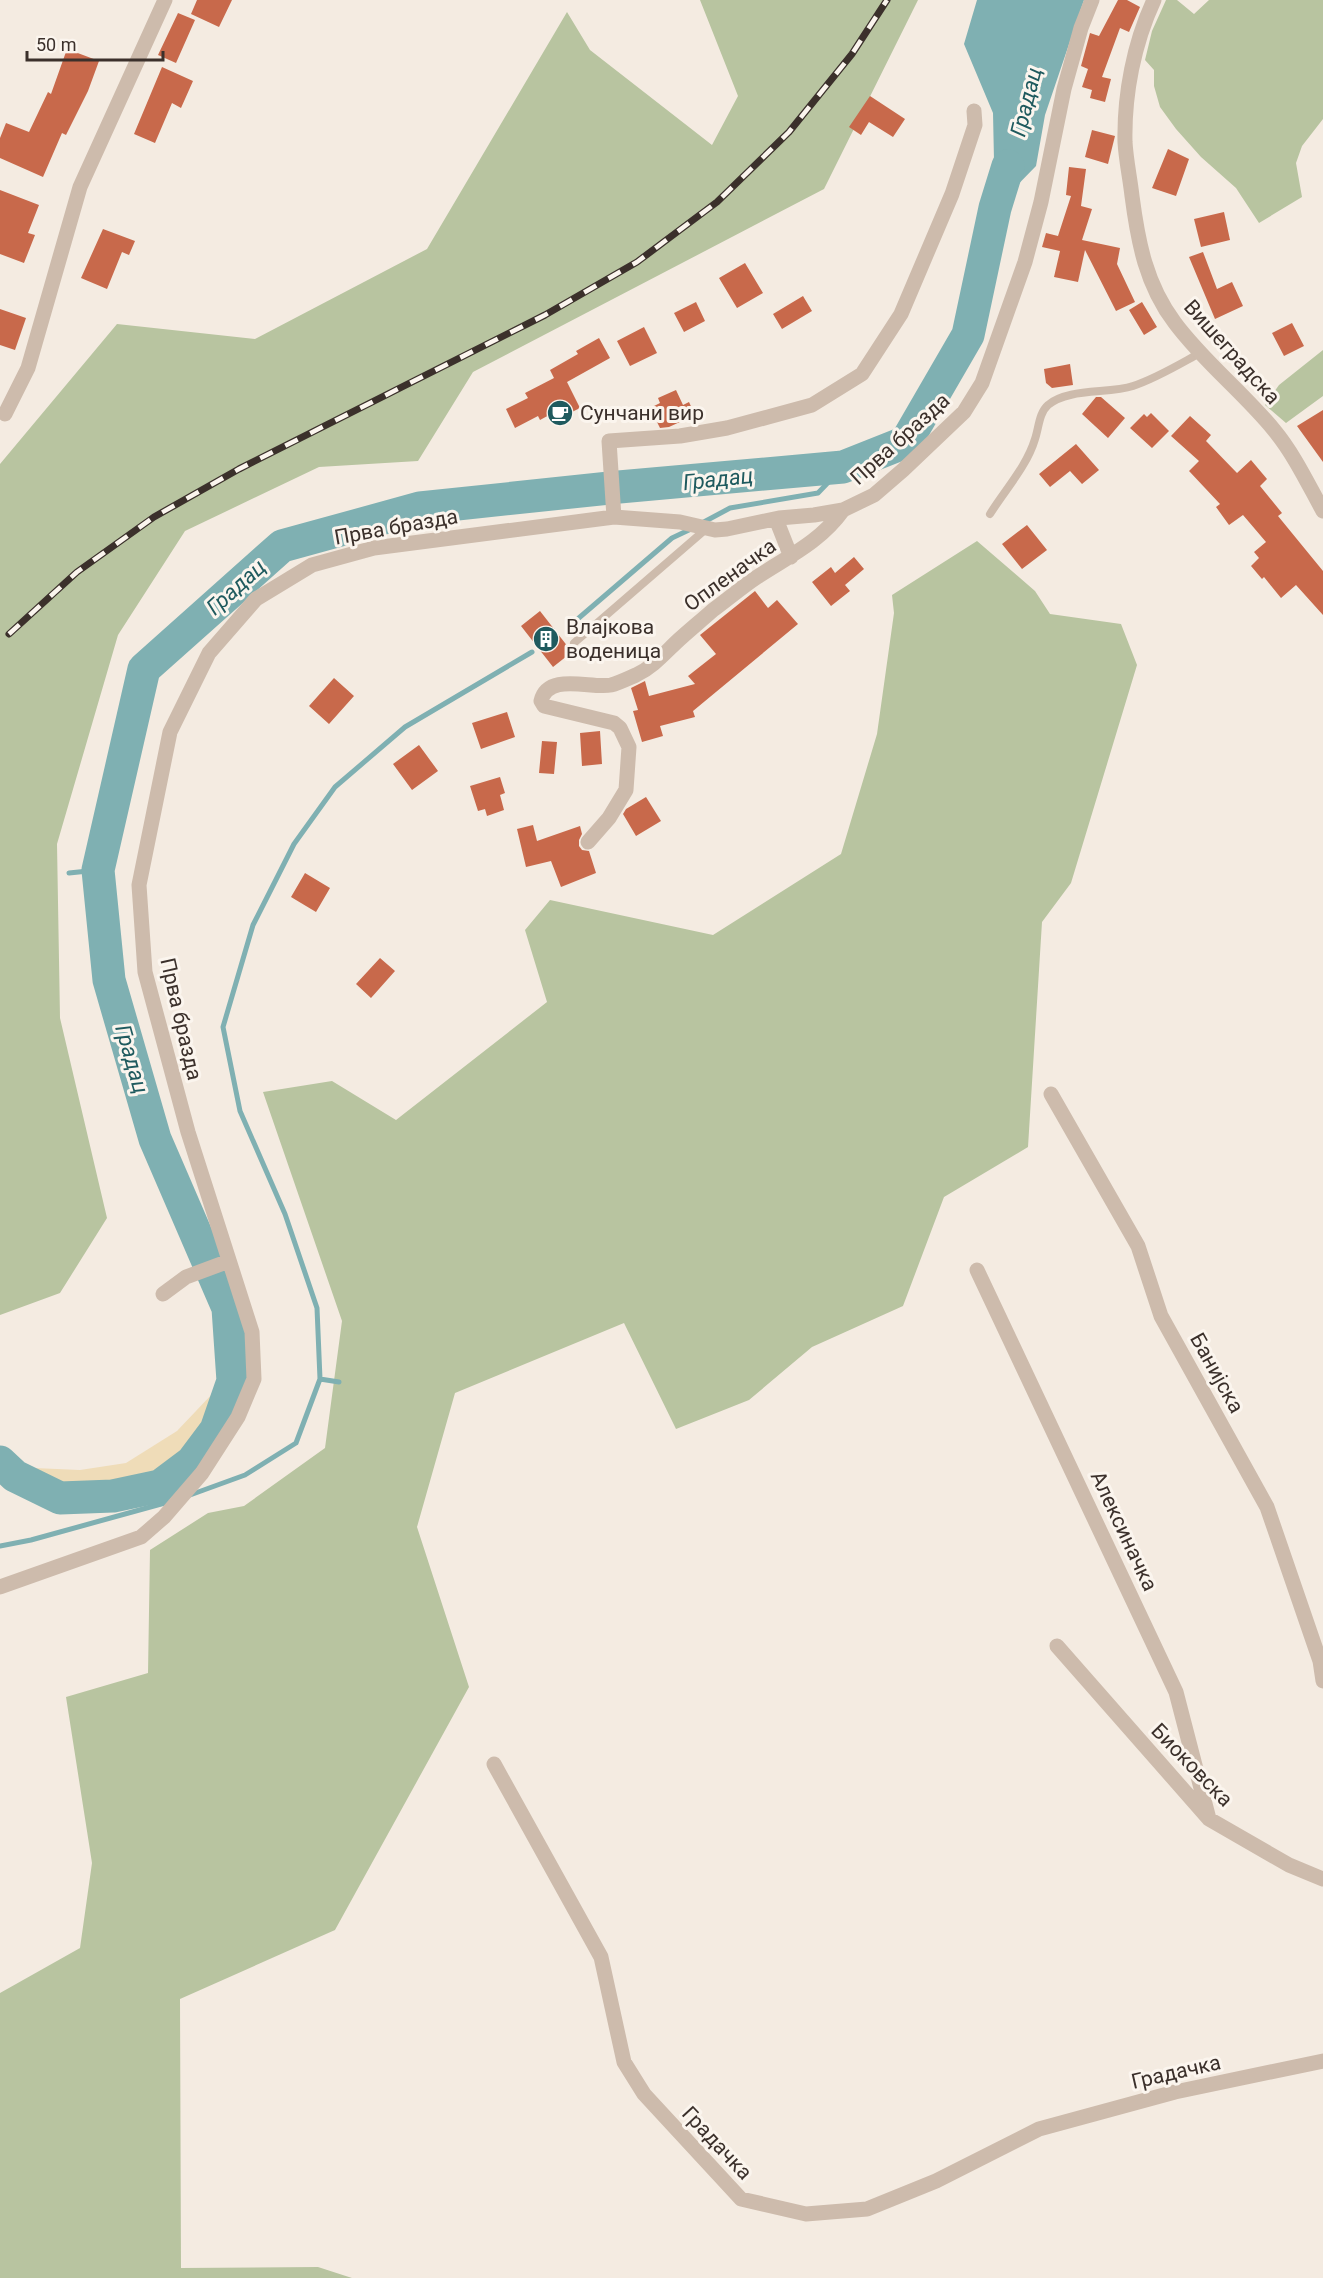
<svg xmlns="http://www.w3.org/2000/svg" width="1323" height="2278" font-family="Roboto,sans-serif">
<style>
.green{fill:#b8c4a0}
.sand{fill:#efdcb8}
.water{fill:#7fb0b2}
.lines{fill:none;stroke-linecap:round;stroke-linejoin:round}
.stream{stroke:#7fb0b2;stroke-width:5}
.river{stroke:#7fb0b2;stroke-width:33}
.building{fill:#c8694b}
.lane{stroke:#cdbbac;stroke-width:8}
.street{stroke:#cdbbac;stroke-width:15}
.rail-casing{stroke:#3b302b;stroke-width:7}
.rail{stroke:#fbf5ee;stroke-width:4.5;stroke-dasharray:14;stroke-linecap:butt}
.labels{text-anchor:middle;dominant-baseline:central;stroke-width:6;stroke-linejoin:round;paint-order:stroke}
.street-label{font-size:21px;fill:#3b302b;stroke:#fbf5ee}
.poi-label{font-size:21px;fill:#3b302b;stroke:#fbf5ee;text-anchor:start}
.water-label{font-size:22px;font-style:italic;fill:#1f5a5e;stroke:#fbf5ee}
</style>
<rect width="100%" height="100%" fill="#f4ebe1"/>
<path class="green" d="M 700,0 L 918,0 L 824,189 L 473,372 L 418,461 L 319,467 L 185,531 L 118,635 L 57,844 L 60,1018 L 107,1218 L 60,1293 L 0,1315 L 0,464 L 117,324 L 255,339 L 427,249 L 567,12 L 590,50 L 712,145 L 738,96 Z
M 1166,0 L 1177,0 L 1194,14 L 1209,0 L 1323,0 L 1323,119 L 1302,146 L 1296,163 L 1302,197 L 1259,223 L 1236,188 L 1201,157 L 1176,129 L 1160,107 L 1154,86 L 1154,70 L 1145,60 L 1152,31 Z
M 1323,350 L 1323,396 L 1286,423 L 1265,405 L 1279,385 Z
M 977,541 L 1035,591 L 1050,614 L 1121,624 L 1137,665 L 1071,883 L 1042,922 L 1028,1147 L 944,1197 L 903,1306 L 812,1347 L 749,1400 L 676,1429 L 624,1323 L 455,1393 L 417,1527 L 469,1687 L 335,1930 L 180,1999 L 181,2268 L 318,2267 L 352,2278 L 0,2278 L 0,1993 L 80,1948 L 92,1863 L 66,1697 L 148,1673 L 150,1550 L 208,1513 L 244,1506 L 325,1448 L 342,1321 L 263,1092 L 332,1081 L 396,1120 L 547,1002 L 525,930 L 550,900 L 713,935 L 841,854 L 877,734 L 894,613 L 892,595 Z"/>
<path class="sand" d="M 233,1381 L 216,1430 L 192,1462 L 160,1486 L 113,1496 L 60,1498 L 15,1476 L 34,1468 L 80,1470 L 126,1463 L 177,1431 L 214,1392 Z"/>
<path class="water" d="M 977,0 L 1084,0 L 1045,115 L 1036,166 L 995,208 L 993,113 L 964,44 Z"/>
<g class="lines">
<path class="stream" d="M 702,523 L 730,508 L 818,493 L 843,467
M 573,623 L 672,538 L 691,529
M 69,873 L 98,870
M 320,1379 L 339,1382
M 190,1495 L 245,1475 L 296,1443 L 320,1379 L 317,1308 L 285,1214 L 240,1111 L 223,1027 L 253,925 L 294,844 L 335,787 L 405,727 L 532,652
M 0,1546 L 31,1540 L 172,1501"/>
<path class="river" d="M 0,1462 L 15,1476 L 60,1498 L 113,1496 L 160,1486 L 192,1462 L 216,1430 L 233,1381 L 228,1308 L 155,1139 L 109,980 L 98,870 L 144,669 L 282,546 L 420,508 L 619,487 L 843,467 L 906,442 L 968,335 L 995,208 L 1008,166"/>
</g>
<path class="building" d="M 197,0 L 232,0 L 219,27 L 191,14 Z
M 1118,0 L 1127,0 L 1140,7 L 1129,32 L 1120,28 L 1102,77 L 1111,79 L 1105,102 L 1090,98 L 1092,90 L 1082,87 L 1088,69 L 1081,66 L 1090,33 L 1099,36 Z
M 178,13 L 195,20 L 176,63 L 158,55 Z
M 67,49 L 99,61 L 88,91 L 66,135 L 62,133 L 43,177 L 0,158 L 0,138 L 6,123 L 29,132 L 48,92 L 51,94 Z
M 162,67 L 193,81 L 181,108 L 172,103 L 155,143 L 134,134 Z
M 870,96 L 905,119 L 893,137 L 869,122 L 861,135 L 849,127 Z
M 1092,130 L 1115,136 L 1108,164 L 1085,157 Z
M 1168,149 L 1189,159 L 1176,196 L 1152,188 Z
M 1069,167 L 1086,169 L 1081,206 L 1092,209 L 1082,240 L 1120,248 L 1117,264 L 1135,302 L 1116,311 L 1085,250 L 1078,282 L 1054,277 L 1060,251 L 1042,247 L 1046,233 L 1058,236 L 1071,196 L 1066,195 Z
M 0,190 L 39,205 L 28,233 L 35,235 L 24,263 L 0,254 Z
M 1224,212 L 1230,240 L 1201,247 L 1194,219 Z
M 103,229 L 135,241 L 129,255 L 122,252 L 107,289 L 81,278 Z
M 1203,252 L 1217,289 L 1232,282 L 1243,306 L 1215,319 L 1189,257 Z
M 745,263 L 763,293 L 737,308 L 719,278 Z
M 803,296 L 812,311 L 782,329 L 773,314 Z
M 696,302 L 705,321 L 684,332 L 674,313 Z
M 1142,302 L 1157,327 L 1144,335 L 1129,310 Z
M 0,309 L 26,318 L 15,350 L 0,345 Z
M 1292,323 L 1304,346 L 1284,356 L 1272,333 Z
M 644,327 L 657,353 L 630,366 L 617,341 Z
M 599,338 L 610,358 L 567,382 L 580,408 L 568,414 L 564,407 L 540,420 L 538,416 L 515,428 L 506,409 L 528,398 L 525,393 L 554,378 L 550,370 L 578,354 L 576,351 Z
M 1070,364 L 1073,385 L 1052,388 L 1046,383 L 1044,369 Z
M 676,390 L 683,405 L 689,402 L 695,415 L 669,427 L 660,428 L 650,408 L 660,403 L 658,398 Z
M 1096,397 L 1101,397 L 1125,418 L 1108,438 L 1082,414 Z
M 1323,410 L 1323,462 L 1297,426 Z
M 1151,413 L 1169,431 L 1152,448 L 1130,428 L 1144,414 L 1147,417 Z
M 1190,416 L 1211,435 L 1206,441 L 1237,473 L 1251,460 L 1267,479 L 1260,486 L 1282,513 L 1278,516 L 1323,571 L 1323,615 L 1296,585 L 1281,598 L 1264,577 L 1262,579 L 1251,566 L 1259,558 L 1254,552 L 1266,542 L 1243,515 L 1229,525 L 1216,507 L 1220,504 L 1189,471 L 1199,461 L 1171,436 Z
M 1076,444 L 1099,470 L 1082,484 L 1070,471 L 1050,487 L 1039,474 Z
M 1027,525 L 1047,550 L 1022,569 L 1002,544 Z
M 854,557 L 864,569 L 845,585 L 850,591 L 831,606 L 812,582 L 831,567 L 835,573 Z
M 755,591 L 768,608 L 777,600 L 798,624 L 693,711 L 695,717 L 660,726 L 663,736 L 642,742 L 633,711 L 638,710 L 631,688 L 645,681 L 649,696 L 695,684 L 688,676 L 716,654 L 700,635 Z
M 540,611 L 572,652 L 553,667 L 521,626 Z
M 334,678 L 354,696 L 329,724 L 309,706 Z
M 507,712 L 515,737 L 481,749 L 472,723 Z
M 600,731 L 602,764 L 582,766 L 580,733 Z
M 542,741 L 557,742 L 554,774 L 539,773 Z
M 419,745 L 438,771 L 412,790 L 393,764 Z
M 500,777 L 505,793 L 500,795 L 504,810 L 487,816 L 485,809 L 478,811 L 470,786 Z
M 646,797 L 661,821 L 636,836 L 623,814 L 626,809 Z
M 533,825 L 537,841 L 580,826 L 582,834 L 579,840 L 579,846 L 582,850 L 589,851 L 596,873 L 561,887 L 551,861 L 526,867 L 517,829 Z
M 305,873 L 330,888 L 316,912 L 291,897 Z
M 380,958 L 395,971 L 371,998 L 356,984 Z"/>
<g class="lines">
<path class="lane" d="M 990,514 C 1005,490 1027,466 1035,439 C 1039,427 1039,413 1048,405 C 1068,388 1108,394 1133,386 C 1157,378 1178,365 1200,353
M 574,643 L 706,529"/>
<path class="street" d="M 1154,0 C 1134,43 1124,94 1125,142 C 1126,160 1130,178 1132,196 C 1138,242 1146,285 1175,323 C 1204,362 1243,392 1274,430 C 1294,454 1308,484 1323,511
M 5,414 L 28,368 L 80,187 L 165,0
M 614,517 L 609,441 L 680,436 L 727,428 L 768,417 L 812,405 L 862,374 L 901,314 L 952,194 L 975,125 L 974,111
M 776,519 L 791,557
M 588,842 L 609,818 L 626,790 L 629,747 L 620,728 L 614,723 L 544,706 L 541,701 C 548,672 591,689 611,685 C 619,683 629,678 636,675 C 655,666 667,650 682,637 C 692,628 703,619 713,610 C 728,599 742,587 757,577 C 789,556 820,542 843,510
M 1051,1094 L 1138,1246 L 1161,1316 L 1267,1507 L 1320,1661 L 1323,1681
M 977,1270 L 1176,1692 L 1209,1819
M 163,1294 L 186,1277 L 229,1261
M 0,1587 L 141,1537 L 164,1517 L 202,1473 L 238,1417 L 254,1379 L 252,1332 L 188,1132 L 145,972 L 139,885 L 170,732 L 209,653 L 256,599 L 312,565 L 374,548 L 614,517 L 680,522 L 715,530 L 727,529 L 779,518 L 814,515 L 843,510 L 874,495 L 903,470 L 964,412 L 982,383 L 1025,262 L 1041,202 L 1064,89 L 1081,28 L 1092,0
M 1057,1646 L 1209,1819 L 1289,1865 L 1323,1879
M 494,1764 L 601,1957 L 624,2062 L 644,2094 L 741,2199 L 806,2214 L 867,2209 L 936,2181 L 1039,2129 L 1175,2092 L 1323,2061"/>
<g class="rail-casing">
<path id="rail" d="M 9,634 L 77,572 L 154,517 L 239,469 L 545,315 L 637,262 L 717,202 L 789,132 L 852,54 L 887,0"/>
</g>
<use href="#rail" class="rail"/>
</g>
<defs>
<g id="cafe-disc" transform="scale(1.35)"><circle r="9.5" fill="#1f5a5e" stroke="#fbf5ee"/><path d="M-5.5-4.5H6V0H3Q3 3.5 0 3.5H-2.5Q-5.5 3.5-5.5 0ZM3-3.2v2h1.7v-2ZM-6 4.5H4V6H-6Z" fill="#fff"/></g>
<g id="building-disc" transform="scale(1.35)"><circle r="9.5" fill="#1f5a5e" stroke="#fbf5ee"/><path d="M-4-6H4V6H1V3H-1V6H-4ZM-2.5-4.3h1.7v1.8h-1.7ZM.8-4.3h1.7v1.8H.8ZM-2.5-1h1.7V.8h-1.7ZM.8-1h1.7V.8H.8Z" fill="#fff"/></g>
</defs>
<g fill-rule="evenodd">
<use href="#cafe-disc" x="560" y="413"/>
<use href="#building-disc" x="546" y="639"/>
</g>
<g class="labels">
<g class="street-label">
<text transform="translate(1232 352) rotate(48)">Вишеградска</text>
<text transform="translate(900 439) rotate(-42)">Прва бразда</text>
<text transform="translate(396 527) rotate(-10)">Прва бразда</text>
<text transform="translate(730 575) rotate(-36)">Опленачка</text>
<text transform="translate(181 1019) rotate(77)">Прва бразда</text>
<text transform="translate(1217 1373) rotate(61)">Банијска</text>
<text transform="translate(1124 1531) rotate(65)">Алексиначка</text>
<text transform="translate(1192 1765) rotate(46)">Биоковска</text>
<text transform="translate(1176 2072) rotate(-13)">Градачка</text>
<text transform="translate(717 2143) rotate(47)">Градачка</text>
</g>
<g class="poi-label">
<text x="580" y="413">Сунчани вир</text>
<text x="566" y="627">Влајкова<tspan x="566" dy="24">воденица</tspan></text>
</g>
<g class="water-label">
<text transform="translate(1026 102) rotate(-76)">Градац</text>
<text transform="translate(718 479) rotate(-6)">Градац</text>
<text transform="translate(236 587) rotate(-42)">Градац</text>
<text transform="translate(132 1059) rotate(74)">Градац</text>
</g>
</g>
<path d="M27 51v9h136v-9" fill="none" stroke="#3b302b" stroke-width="3"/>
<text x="36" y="51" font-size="18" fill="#3b302b" stroke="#fbf5ee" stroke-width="4.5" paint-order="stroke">50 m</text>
</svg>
